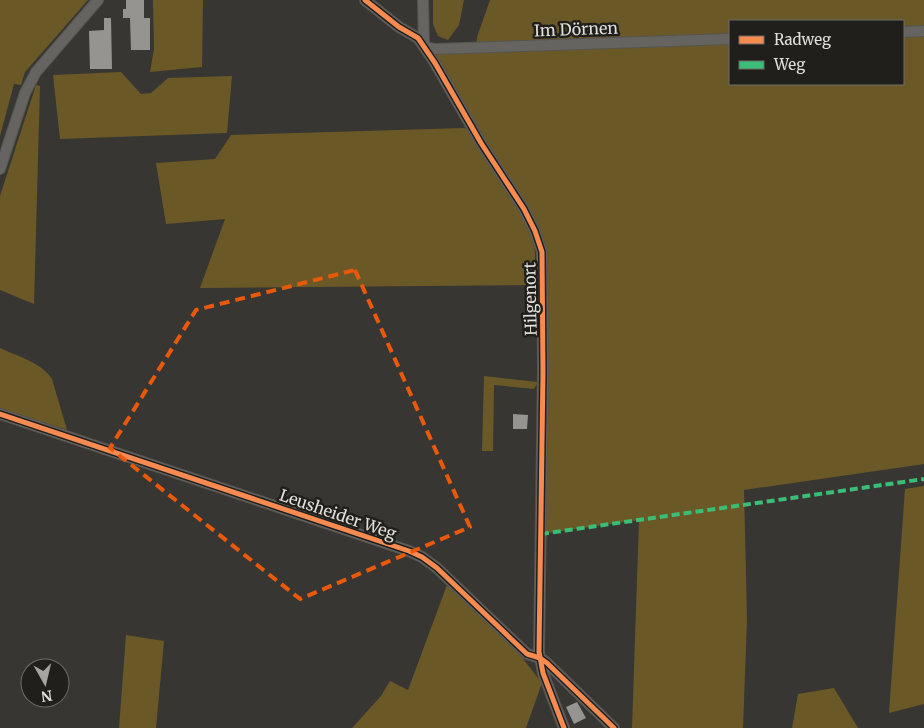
<svg xmlns="http://www.w3.org/2000/svg" width="924" height="728" font-family="Merriweather,serif">
<style>
.green{fill:#6a5927;fill-rule:evenodd}
.building{fill:#969490}
.lines{fill:none;stroke-linecap:round;stroke-linejoin:round}
.minor-casing{stroke:#565451;stroke-width:12}
.minor{stroke:#666461;stroke-width:10}
.quiet{stroke:#3abd76;stroke-width:4;stroke-dasharray:8 4;stroke-linecap:butt}
.cycleway-casing{stroke:#201f1b;stroke-width:8}
.cycleway{stroke:#f68b52;stroke-width:5}
.marked{fill:none;stroke:#e8590c;stroke-width:4;stroke-dasharray:10 6;stroke-linejoin:round}
.labels{text-anchor:middle;dominant-baseline:central;stroke-width:5;stroke-linejoin:round;paint-order:stroke}
.street-label{font-size:16px;fill:#e1e0db;stroke:#201f1b}
</style>
<rect width="100%" height="100%" fill="#383632"/>
<path class="green" d="M 0,0 L 88,0 L 25,72 L 21,85 L 14,84 L 0,136 Z
M 153,0 L 203,0 L 202,67 L 150,72 L 154,49 Z
M 433,0 L 464,0 L 459,25 L 448,40 L 438,36 L 433,24 Z
M 490,0 L 924,0 L 924,464 L 744,490 L 747,619 L 743,728 L 632,728 L 639,520 L 541,534 L 542,252 L 535,231 L 424,47 L 476,48 L 477,37 ZM 730,21 L 903,21 L 903,84 L 730,84 Z
M 121,72 L 141,94 L 151,93 L 168,78 L 232,76 L 227,133 L 60,139 L 53,75 Z
M 36,85 L 40,86 L 34,304 L 0,290 L 0,196 Z
M 465,128 L 478,143 L 532,231 L 535,253 L 535,285 L 200,288 L 225,219 L 166,224 L 156,163 L 215,159 L 231,135 Z
M 0,348 C 17,356 42,363 52,379 L 67,430 L 0,408 Z
M 484,376 L 538,382 L 534,389 L 494,385 L 493,451 L 482,451 Z
M 924,486 L 924,704 L 889,713 L 905,489 Z
M 447,585 L 520,655 L 542,683 L 526,728 L 352,728 L 381,696 L 390,681 L 408,690 Z
M 126,635 L 164,641 L 156,728 L 119,728 Z
M 834,688 L 858,728 L 792,728 L 798,694 Z"/>
<path class="building" d="M 126,0 L 144,0 L 144,18 L 150,18 L 150,50 L 131,50 L 130,18 L 123,18 L 123,9 L 126,9 Z
M 104,18 L 111,18 L 112,69 L 90,69 L 89,31 L 104,30 Z
M 513,414 L 528,415 L 527,429 L 513,429 Z
M 577,702 L 586,718 L 574,724 L 566,707 Z"/>
<g class="lines">
<g class="minor-casing">
<path id="minor" d="M 365,0 L 399,27 L 418,38 L 435,63 L 481,143 L 524,209 L 535,231 L 542,252 L 543,372 L 539,652 L 543,673 L 564,728
M 423,0 L 424,46
M 903,32 L 924,31
M 424,47 L 435,49 L 730,39
M 0,169 L 25,93 L 36,72 L 98,0
M 0,414 L 409,551 L 422,557 L 437,568 L 527,654 L 540,658 L 547,663 L 614,728"/>
</g>
<use href="#minor" class="minor"/>
<path class="quiet" d="M 541,534 L 924,479"/>
<g class="cycleway-casing">
<path id="cycleway" d="M 365,0 L 399,27 L 418,38 L 435,63 L 481,143 L 524,209 L 535,231 L 542,252 L 543,372 L 539,652 L 543,673 L 564,728
M 0,414 L 409,551 L 422,557 L 437,568 L 527,654 L 540,658 L 547,663 L 614,728"/>
</g>
<use href="#cycleway" class="cycleway"/>
</g>
<path class="marked" d="M 355,270 L 470,527 L 300,599 L 110,448 L 196,310 Z"/>
<g class="labels">
<g class="street-label">
<text transform="translate(576 29) rotate(-2)">Im Dörnen</text>
<text transform="translate(530 299) rotate(-91)">Hilgenort</text>
<text transform="translate(338 514) rotate(19)">Leusheider Weg</text>
</g>
</g>
<rect x="729" y="20" width="175" height="65" fill="#201f1b" stroke="#6d6c68"/>
<rect x="739" y="36" width="25" height="8" fill="#f68b52" stroke="#6d6c68"/>
<text x="774" y="45" font-size="15" fill="#e1e0db">Radweg</text>
<rect x="739" y="61" width="25" height="8" fill="#3abd76" stroke="#6d6c68"/>
<text x="774" y="70" font-size="15" fill="#e1e0db">Weg</text>
<g transform="translate(45 683) rotate(172)"><circle r="24" fill="#201f1b" stroke="#6d6c68"/>
<path d="M0-4L9 19L0 12L-9 19Z" fill="#a6a4a0"/>
<text y="-8" font-size="14" font-weight="bold" text-anchor="middle" fill="#e1e0db">N</text>
</g>
</svg>
